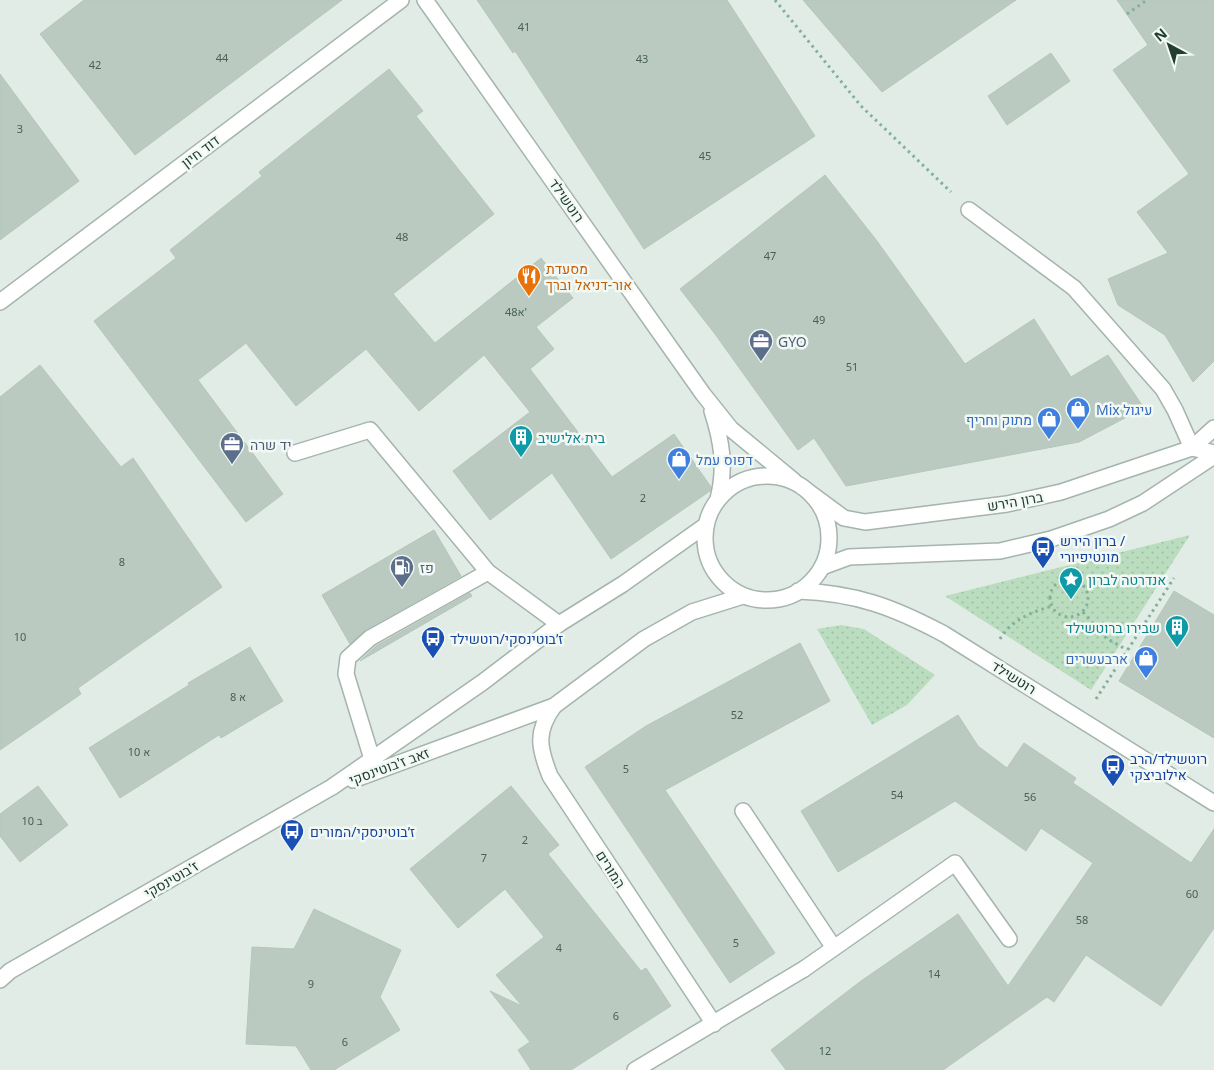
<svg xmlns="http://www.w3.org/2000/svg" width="1214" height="1070" font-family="'Noto Sans',Heebo,sans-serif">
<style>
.park{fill:url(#park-dots)}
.building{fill:#bacac1;stroke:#b4c6bc}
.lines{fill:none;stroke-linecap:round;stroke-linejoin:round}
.service-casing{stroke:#a5b4ac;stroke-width:18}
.minor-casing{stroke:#a5b4ac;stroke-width:18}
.tertiary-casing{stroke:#a5b4ac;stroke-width:18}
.path{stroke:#82b09a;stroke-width:3;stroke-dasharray:2.5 4;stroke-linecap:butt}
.service{stroke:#fff;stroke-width:15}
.minor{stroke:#fff;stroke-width:15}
.tertiary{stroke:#fff;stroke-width:15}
.labels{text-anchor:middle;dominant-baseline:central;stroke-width:5;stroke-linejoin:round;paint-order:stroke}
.number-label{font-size:11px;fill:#486055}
.street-label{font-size:14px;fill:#223d31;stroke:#f2f9f4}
.food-label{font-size:14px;fill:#c56008;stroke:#f2f9f4;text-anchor:start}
.service-label{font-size:14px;fill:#4e5e75;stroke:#f2f9f4;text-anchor:start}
.shop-label{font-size:14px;fill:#366cbe;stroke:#f2f9f4;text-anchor:start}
.culture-label{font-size:14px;fill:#0d838f;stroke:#f2f9f4;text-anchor:start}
.transit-label{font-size:14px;fill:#164399;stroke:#f2f9f4;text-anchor:start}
</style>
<defs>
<pattern id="park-dots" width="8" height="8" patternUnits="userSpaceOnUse" patternTransform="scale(1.25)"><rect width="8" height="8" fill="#bbddbf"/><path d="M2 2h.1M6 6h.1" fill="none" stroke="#a0bfa5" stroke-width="1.8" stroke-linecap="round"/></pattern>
</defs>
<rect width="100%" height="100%" fill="#e2ece6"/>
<path class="park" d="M 1190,535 L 1091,690 L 945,596 Z
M 841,625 L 864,629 L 935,675 L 907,705 L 872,725 L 817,629 Z"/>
<path class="building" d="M 84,0 L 342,0 L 135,155 L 40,34 Z
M 477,0 L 727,0 L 815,136 L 644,249 L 515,51 L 513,53 Z
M 803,0 L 1016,0 L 882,92 Z
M 1117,0 L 1214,0 L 1214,361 L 1193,382 L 1165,335 L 1118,305 L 1108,279 L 1168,253 L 1137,212 L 1189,174 L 1113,70 L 1148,45 Z
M 1051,53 L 1070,81 L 1007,125 L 988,96 Z
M 389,69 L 423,111 L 416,116 L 494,214 L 393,294 L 435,343 L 541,258 L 573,298 L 536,327 L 554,349 L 530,369 L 612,477 L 674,434 L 711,487 L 710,491 L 611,559 L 552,473 L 490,520 L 453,471 L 530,412 L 484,355 L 419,411 L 366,349 L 296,406 L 246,343 L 198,380 L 283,494 L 246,522 L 94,321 L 176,258 L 170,250 L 262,176 L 259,172 Z
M 0,74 L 79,181 L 0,240 Z
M 825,175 L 877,241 L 965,364 L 1034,319 L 1071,377 L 1108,355 L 1144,408 L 1079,442 L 846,486 L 814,438 L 798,450 L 715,334 L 680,289 Z
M 40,365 L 121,467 L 133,458 L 222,587 L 78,688 L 81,694 L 0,750 L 0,397 Z
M 434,530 L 461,576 L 365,630 L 350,644 L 322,595 Z
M 1174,591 L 1214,615 L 1214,738 L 1119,681 Z
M 470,593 L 472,596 L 360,661 L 376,646 Z
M 800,643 L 830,701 L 665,790 L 775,953 L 730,983 L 585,767 L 646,726 Z
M 250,647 L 283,701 L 221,738 L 219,735 L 120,798 L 89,748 L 189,685 L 188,683 Z
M 958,715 L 978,746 L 1007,768 L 1024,743 L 1076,778 L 1073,783 L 1191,863 L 1214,829 L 1214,928 L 1161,1006 L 1086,955 L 1054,1002 L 1047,997 L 943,1070 L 786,1070 L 771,1050 L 861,981 L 958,914 L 1008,986 L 1093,863 L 1041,828 L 1026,851 L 955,801 L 838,872 L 801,811 Z
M 38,786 L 68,825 L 20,862 L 0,836 L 0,814 Z
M 511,786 L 559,845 L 548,854 L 641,971 L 646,968 L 671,1006 L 571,1070 L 531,1070 L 518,1050 L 530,1042 L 490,991 L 522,1006 L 496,975 L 544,937 L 505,889 L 458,928 L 410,869 Z
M 314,909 L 401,950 L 380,997 L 400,1030 L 334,1070 L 311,1070 L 296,1046 L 246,1044 L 252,947 L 294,949 Z"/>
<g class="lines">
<g class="service-casing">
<path id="service" d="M 969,210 L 1074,288 L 1163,389 L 1175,410 L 1192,448
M 295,453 L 370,430 L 488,572
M 822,567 L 849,557 L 1000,551 L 1051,539 L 1109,519 L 1143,503 L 1214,456
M 372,759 L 346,674 L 348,658 L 370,638 L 488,572 L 559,624
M 743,811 L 834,948
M 804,969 L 955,863 L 1009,939"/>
</g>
<g class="minor-casing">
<path id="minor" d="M 0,302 L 401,0
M 1192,448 L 1214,453
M 810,493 L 844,518 L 865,522 L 1007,504 L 1061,492 L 1192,448 L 1214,428
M 554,706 C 535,732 539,748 550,776 L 714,1024
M 635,1070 L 804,969"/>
</g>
<g class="tertiary-casing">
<path id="tertiary" d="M 425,0 L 703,394 L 731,429 L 794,481
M 712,411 C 722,442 726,467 718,499
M705 538a62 62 0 1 1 124 0a62 62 0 1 1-124 0Z
M 798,591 C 856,593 893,607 944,634 L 1214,803
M 353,780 L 554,706 L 644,639 L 692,612 L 743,596
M 0,980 L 10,971 L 332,787 L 483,682 L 559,624 L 623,584 L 706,525"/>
</g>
<path class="path" d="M 775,0 L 861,106 L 951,192
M 1127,14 L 1147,0
M1050 598a19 19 0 1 1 38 0a19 19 0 1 1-38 0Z
M 1083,612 L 1106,638 L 1127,650
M 1000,639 C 1011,620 1032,612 1052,606
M 1096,699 L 1174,578"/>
<use href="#service" class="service"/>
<use href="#minor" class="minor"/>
<use href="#tertiary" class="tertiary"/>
</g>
<defs>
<g id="restaurant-pin" transform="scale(1.25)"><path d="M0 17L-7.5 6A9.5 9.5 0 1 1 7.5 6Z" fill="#e8710a" stroke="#f2f9f4"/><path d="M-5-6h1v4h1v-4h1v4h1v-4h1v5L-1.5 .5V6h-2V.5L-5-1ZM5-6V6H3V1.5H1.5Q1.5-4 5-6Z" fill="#fff"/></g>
<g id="office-pin" transform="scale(1.25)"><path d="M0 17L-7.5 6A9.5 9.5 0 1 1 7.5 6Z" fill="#5c6f8a" stroke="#f2f9f4"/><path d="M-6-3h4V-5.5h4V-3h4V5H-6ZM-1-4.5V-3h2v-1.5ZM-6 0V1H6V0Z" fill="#fff"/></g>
<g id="shop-pin" transform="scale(1.25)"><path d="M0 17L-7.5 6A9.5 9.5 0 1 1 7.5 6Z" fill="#3f7fe0" stroke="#f2f9f4"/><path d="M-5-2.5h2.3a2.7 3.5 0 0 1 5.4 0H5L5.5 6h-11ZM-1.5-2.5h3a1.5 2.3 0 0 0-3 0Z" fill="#fff"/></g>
<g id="building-pin" transform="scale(1.25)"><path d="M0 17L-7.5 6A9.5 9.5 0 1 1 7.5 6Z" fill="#0f9aa8" stroke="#f2f9f4"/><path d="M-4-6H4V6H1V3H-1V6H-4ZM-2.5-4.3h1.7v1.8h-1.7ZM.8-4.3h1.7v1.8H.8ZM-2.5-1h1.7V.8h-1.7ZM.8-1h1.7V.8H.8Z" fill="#fff"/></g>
<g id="bus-pin" transform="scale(1.25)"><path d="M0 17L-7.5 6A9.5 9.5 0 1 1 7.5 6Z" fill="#1a4fb4" stroke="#f2f9f4"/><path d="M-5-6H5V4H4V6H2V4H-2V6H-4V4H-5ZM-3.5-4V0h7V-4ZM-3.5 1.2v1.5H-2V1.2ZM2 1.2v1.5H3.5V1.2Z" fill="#fff"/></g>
<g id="fuel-pin" transform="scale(1.25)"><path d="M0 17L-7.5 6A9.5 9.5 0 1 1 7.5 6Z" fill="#5c6f8a" stroke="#f2f9f4"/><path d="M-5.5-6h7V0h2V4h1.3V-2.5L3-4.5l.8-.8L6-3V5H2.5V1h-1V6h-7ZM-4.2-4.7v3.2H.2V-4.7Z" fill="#fff"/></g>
<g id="sight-pin" transform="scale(1.25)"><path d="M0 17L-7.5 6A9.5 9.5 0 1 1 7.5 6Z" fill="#0f9aa8" stroke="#f2f9f4"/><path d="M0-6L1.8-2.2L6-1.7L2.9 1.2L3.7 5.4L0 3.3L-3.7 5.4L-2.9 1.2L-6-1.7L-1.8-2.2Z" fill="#fff"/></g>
</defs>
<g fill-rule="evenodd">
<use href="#restaurant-pin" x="529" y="276"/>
<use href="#office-pin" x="761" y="341"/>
<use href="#shop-pin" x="1078" y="409"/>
<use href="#shop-pin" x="1049" y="419"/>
<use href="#building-pin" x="521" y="437"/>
<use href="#office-pin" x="232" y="444"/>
<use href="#shop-pin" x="679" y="459"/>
<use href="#bus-pin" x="1043" y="548"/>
<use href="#fuel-pin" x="402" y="567"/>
<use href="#sight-pin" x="1071" y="579"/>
<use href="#building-pin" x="1177" y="627"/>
<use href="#bus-pin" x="433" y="638"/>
<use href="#shop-pin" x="1146" y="658"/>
<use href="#bus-pin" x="1113" y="766"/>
<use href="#bus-pin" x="292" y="831"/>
</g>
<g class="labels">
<g class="number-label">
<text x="524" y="26">41</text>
<text x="222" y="57">44</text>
<text x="642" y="58">43</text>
<text x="95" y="64">42</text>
<text x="20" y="128">3</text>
<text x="705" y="155">45</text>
<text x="402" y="236">48</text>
<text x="770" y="255">47</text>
<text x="516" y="311">48א'</text>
<text x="819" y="319">49</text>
<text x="852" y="366">51</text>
<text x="643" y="497">2</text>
<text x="122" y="561">8</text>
<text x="20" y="636">10</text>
<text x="238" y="696">8 א</text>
<text x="737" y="714">52</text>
<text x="139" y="751">10 א</text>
<text x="626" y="768">5</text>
<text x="897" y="794">54</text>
<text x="1030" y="796">56</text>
<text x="32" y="820">10 ב</text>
<text x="525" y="839">2</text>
<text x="484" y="857">7</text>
<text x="1192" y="893">60</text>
<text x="1082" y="919">58</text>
<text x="736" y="942">5</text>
<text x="559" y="947">4</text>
<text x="934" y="973">14</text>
<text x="311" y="983">9</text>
<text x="616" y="1015">6</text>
<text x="345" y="1041">6</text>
<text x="825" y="1050">12</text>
</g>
<g class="street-label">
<text transform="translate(200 151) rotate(-37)">דוד חיון</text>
<text transform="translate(567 200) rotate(55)">רוטשילד</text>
<text transform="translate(1015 501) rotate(-10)">ברון הירש</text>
<text transform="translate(1014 677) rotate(32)">רוטשילד</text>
<text transform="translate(389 766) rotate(-20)">זאב ז'בוטינסקי</text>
<text transform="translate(611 869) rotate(57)">המורים</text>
<text transform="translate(171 879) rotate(-30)">ז'בוטינסקי</text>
</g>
<g class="food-label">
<text x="546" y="268">מסעדת<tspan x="546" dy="16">אור-דניאל וברך</tspan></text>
</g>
<g class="service-label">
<text x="778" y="341">GYO</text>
<text x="250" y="444">יד שרה</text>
<text x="420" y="567">פז</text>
</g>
<g class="shop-label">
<text x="1096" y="409">Mix עיגול</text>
<text x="1032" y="419" text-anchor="end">מתוק וחריף</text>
<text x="696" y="459">דפוס עמל</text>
<text x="1128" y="658" text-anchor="end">ארבעשרים</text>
</g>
<g class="culture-label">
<text x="538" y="437">בית אלישיב</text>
<text x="1088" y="579">אנדרטה לברון</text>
<text x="1160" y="627" text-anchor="end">שבירו ברוטשילד</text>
</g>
<g class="transit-label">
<text x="1060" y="540">ברון הירש /<tspan x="1060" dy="16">מונטיפיורי</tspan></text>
<text x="450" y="638">ז׳בוטינסקי/רוטשילד</text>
<text x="1130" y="758">רוטשילד/הרב<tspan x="1130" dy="16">אילוביצקי</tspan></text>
<text x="310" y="831">ז׳בוטינסקי/המורים</text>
</g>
</g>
<g transform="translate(1169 45) rotate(320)" stroke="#f2f9f4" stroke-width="4" paint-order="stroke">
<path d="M0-4L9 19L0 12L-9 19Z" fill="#223d31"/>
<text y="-8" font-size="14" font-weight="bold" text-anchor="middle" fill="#223d31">N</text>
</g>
</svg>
